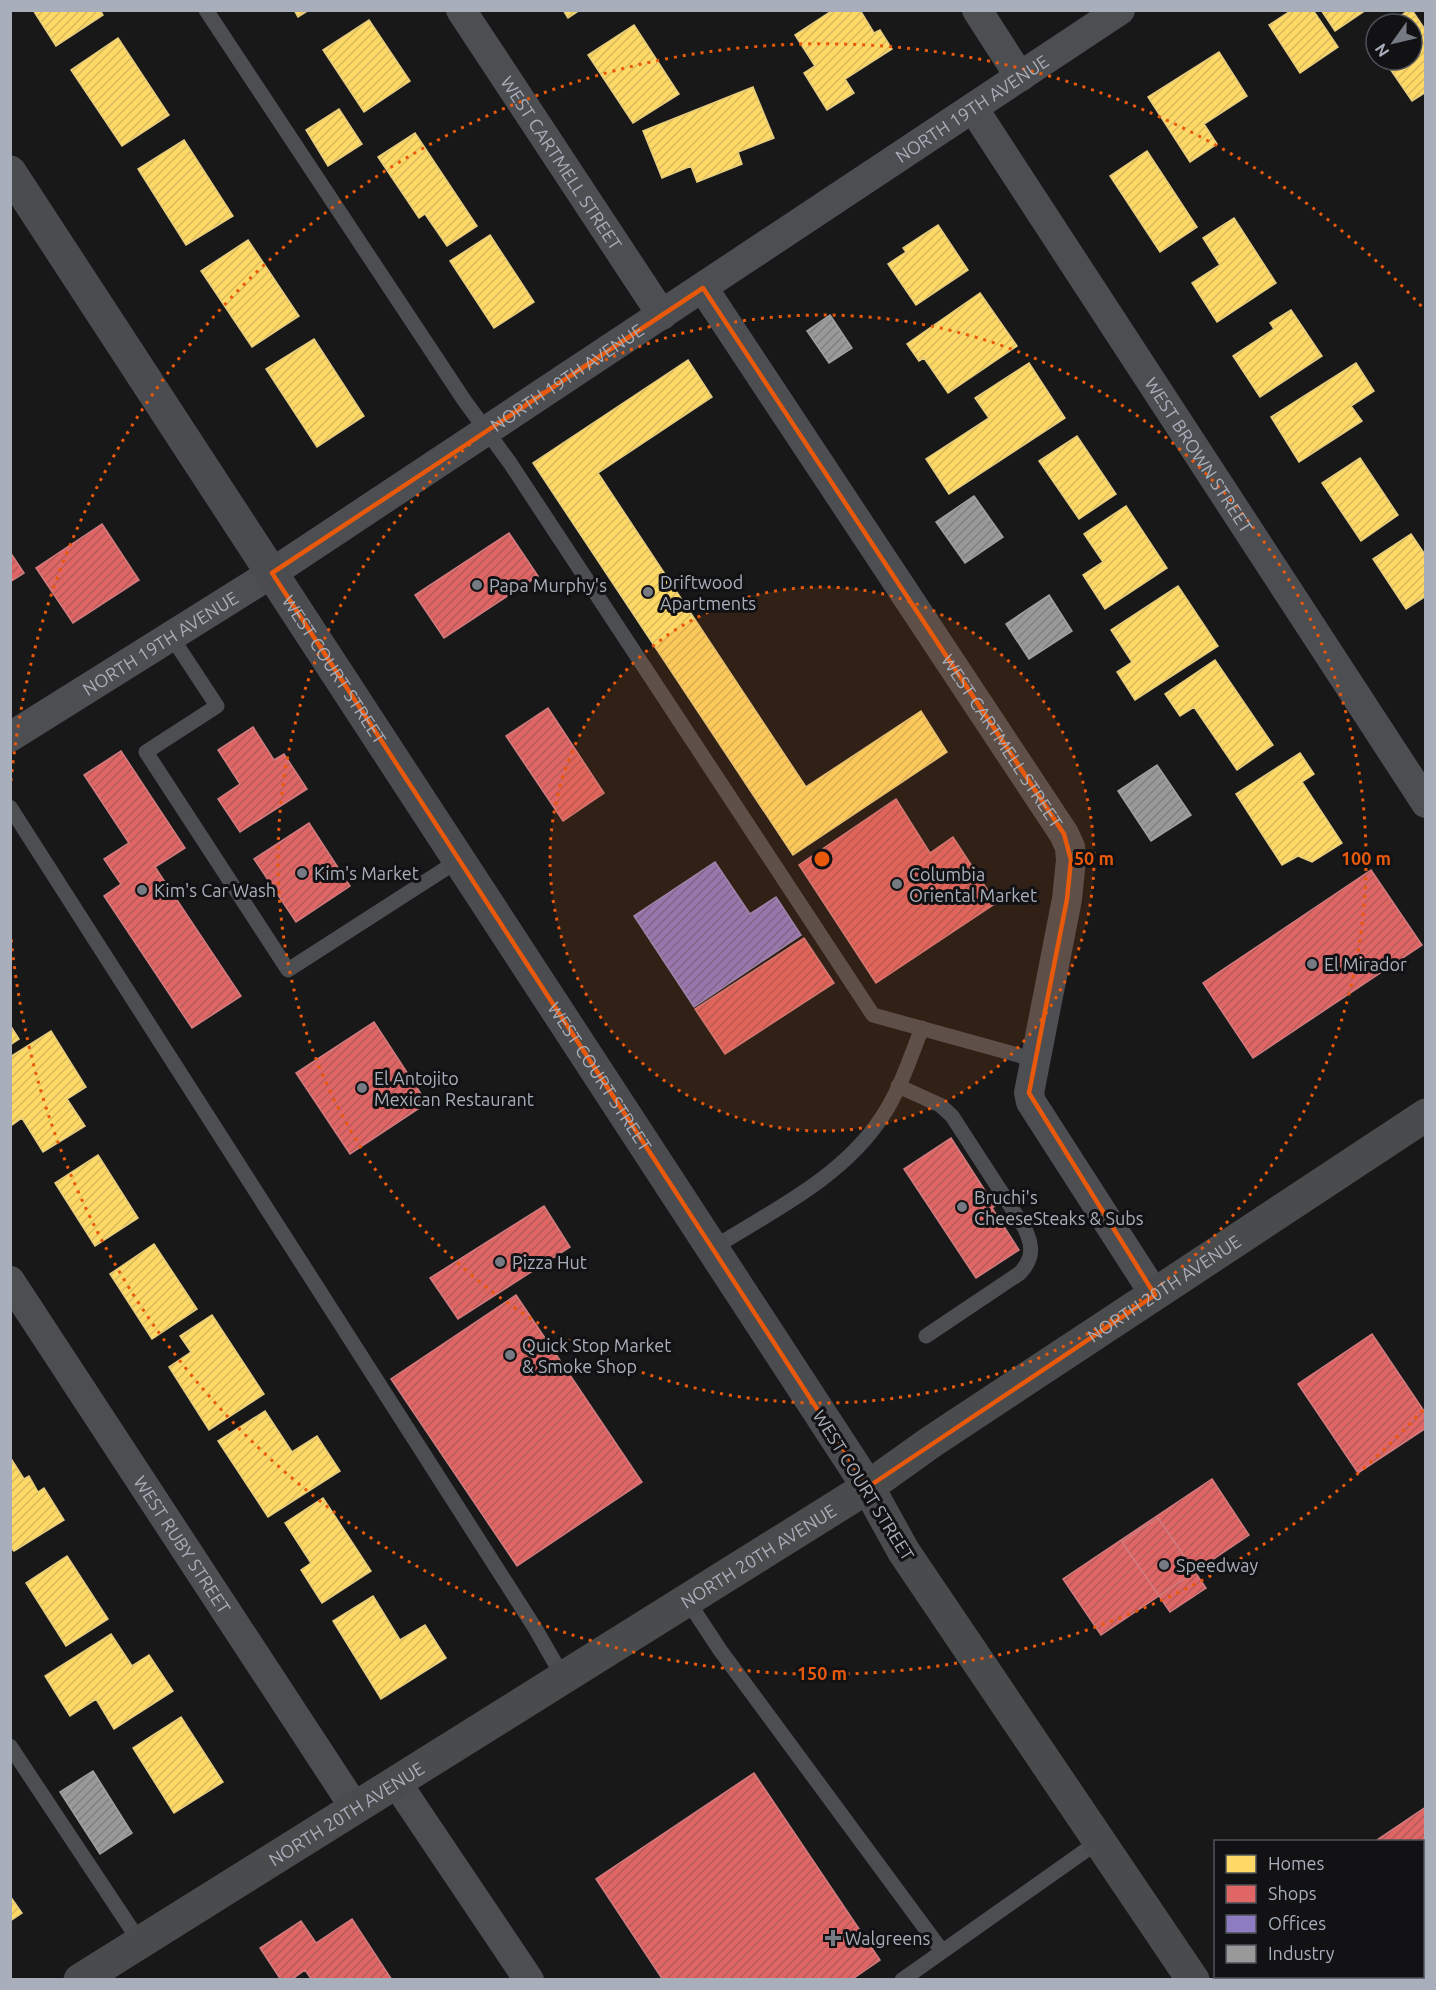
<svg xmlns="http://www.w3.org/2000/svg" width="1436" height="1990" font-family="Ubuntu,sans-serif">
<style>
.homes{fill:url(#homes-hatch);stroke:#e5cc7f;stroke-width:1.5}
.shops{fill:url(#shops-hatch);stroke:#d07c7f;stroke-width:1.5}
.offices{fill:url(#offices-hatch);stroke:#968bc0;stroke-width:1.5}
.industry{fill:url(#industry-hatch);stroke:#9ea0a3;stroke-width:1.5}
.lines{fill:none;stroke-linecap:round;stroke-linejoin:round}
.lane{stroke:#4c4e52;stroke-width:15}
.street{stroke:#4c4e52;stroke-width:30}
.secondary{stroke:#4b4c50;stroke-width:33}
.primary{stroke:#4a4b4d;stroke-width:33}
.marked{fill:none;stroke:#e8590c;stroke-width:4.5;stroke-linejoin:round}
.ring{fill:none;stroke:#e8590c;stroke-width:3;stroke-dasharray:3 6}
.poi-dot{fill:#767a82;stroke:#121215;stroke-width:2}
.labels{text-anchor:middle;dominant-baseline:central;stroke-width:6;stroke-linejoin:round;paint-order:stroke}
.street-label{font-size:18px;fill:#a9afba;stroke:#121215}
.poi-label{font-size:18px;fill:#a9afba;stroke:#121215;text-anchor:start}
.centre{fill:#e8590c;stroke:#121215;stroke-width:3}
.ring-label{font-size:18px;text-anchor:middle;font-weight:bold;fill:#e8590c;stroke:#121215;stroke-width:6;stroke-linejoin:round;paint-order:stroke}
</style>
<defs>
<pattern id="homes-hatch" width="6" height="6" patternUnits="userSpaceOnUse" patternTransform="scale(1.5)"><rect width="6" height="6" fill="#ffd966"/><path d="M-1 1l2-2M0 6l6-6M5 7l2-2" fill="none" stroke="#d6b85d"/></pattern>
<pattern id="shops-hatch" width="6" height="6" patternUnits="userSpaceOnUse" patternTransform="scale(1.5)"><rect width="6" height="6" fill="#e06666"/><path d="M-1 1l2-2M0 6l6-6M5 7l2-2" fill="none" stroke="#b55a5a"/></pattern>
<pattern id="offices-hatch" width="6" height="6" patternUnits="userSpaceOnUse" patternTransform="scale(1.5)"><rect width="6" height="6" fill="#8e7cc3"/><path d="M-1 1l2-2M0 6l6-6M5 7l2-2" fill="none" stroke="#736699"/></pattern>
<pattern id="industry-hatch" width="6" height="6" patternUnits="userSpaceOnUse" patternTransform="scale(1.5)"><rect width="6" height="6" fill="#999"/><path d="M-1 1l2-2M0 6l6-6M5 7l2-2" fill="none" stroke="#808081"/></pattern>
</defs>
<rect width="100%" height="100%" fill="#181819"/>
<path class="homes" d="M 33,10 L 100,10 L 103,15 L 56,46 Z
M 294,10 L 309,10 L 298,17 Z
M 563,10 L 580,10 L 568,18 Z
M 833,10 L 860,10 L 874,33 L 880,30 L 892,49 L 845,79 L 854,93 L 827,110 L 804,73 L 815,66 L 795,35 Z
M 1292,10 L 1313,10 L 1338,47 L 1300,73 L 1269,25 Z
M 1321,10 L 1366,10 L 1335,31 Z
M 1409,10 L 1412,10 L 1426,31 L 1426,92 L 1412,101 L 1384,60 L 1412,60 L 1412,24 L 1389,24 Z
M 369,20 L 410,81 L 364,112 L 323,50 Z
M 634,25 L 679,94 L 633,123 L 588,55 Z
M 1376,33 L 1376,48 L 1369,37 Z
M 118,38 L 169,115 L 122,146 L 71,70 Z
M 1219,52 L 1247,96 L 1204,124 L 1217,144 L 1190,162 L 1148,97 Z
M 753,87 L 774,138 L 738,152 L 742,164 L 697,182 L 691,166 L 662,178 L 643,131 Z
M 339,109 L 362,144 L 328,166 L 306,130 Z
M 415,133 L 477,226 L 447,246 L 425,214 L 419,218 L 378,157 Z
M 184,140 L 233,216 L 186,245 L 138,169 Z
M 1147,151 L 1197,227 L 1160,252 L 1110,176 Z
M 1234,218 L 1276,283 L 1217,322 L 1192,283 L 1220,265 L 1203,238 Z
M 938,225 L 968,270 L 916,305 L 888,264 L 906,252 L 903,248 Z
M 490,235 L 534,302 L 494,328 L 450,261 Z
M 248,240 L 299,316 L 252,347 L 201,271 Z
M 980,293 L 1017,346 L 948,393 L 924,358 L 919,361 L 907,344 Z
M 1291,310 L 1322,356 L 1260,397 L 1233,356 L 1274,329 L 1270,323 Z
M 314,339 L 364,416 L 317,447 L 266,369 Z
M 688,360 L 712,397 L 598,473 L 806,787 L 921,711 L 947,752 L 793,855 L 533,463 Z
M 1029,363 L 1065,418 L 949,494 L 926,459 L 989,418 L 975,398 Z
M 1356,363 L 1374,391 L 1351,406 L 1362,421 L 1299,462 L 1271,417 Z
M 1077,436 L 1116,494 L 1079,519 L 1039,461 Z
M 1360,458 L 1398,515 L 1361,541 L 1322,483 Z
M 1126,506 L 1167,568 L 1105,609 L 1083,575 L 1103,562 L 1084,534 Z
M 1411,534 L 1426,556 L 1426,596 L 1406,609 L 1373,559 Z
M 1178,586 L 1218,646 L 1135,700 L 1117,672 L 1132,662 L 1111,630 Z
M 1215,660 L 1273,745 L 1237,770 L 1194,707 L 1180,716 L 1165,694 Z
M 1300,753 L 1314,774 L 1302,782 L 1342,843 L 1312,862 L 1298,856 L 1282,865 L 1236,794 Z
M 10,1025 L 19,1039 L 10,1045 Z
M 51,1031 L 86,1087 L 67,1099 L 85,1126 L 43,1152 L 22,1118 L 12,1125 L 10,1123 L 10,1057 Z
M 98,1155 L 138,1218 L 95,1246 L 55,1183 Z
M 154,1244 L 197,1309 L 152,1339 L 110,1274 Z
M 212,1315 L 264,1394 L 209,1430 L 169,1367 L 191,1352 L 180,1336 Z
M 265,1411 L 292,1452 L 317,1436 L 340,1471 L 268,1517 L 218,1441 Z
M 10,1457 L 24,1479 L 29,1476 L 38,1492 L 44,1488 L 64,1520 L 14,1551 L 10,1547 Z
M 323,1498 L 371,1571 L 322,1603 L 301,1570 L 311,1563 L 285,1523 Z
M 67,1556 L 108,1619 L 66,1646 L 26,1583 Z
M 373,1596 L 400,1640 L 425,1625 L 446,1658 L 381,1699 L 333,1621 Z
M 111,1634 L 132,1666 L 149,1655 L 173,1691 L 114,1729 L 96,1699 L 70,1716 L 45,1676 Z
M 181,1717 L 223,1782 L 174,1813 L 133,1748 Z
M 10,1896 L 22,1913 L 10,1921 Z"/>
<path class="shops" d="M 102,524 L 139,580 L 73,623 L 36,568 Z
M 509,533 L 538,576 L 444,638 L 415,595 Z
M 10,552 L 24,573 L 10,582 Z
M 548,708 L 604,793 L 563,821 L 506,736 Z
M 253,727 L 274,760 L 284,754 L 307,789 L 240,832 L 218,799 L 240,784 L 218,750 Z
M 121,751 L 185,848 L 155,867 L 241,996 L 192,1028 L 104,896 L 121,884 L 104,859 L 129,843 L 84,775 Z
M 896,799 L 930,853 L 953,837 L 996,903 L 876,983 L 799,865 Z
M 309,823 L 350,886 L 296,922 L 254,859 Z
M 1371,870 L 1422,945 L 1253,1058 L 1203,983 Z
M 804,938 L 834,983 L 725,1054 L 695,1009 Z
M 374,1022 L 427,1103 L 350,1154 L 296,1073 Z
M 951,1138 L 995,1206 L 992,1208 L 1019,1250 L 976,1278 L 904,1169 Z
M 544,1206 L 570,1247 L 458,1319 L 430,1278 Z
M 516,1295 L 642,1482 L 517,1566 L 391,1379 Z
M 1372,1334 L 1426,1414 L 1426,1428 L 1358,1473 L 1298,1384 Z
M 1212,1479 L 1249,1535 L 1101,1635 L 1063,1579 Z
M 1158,1518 L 1206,1588 L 1170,1612 L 1122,1542 Z
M 754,1773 L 880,1960 L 851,1980 L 663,1980 L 596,1879 Z
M 1426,1807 L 1426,1980 L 1387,1980 L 1385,1976 L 1422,1976 L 1422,1842 L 1374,1842 Z
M 352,1919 L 392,1980 L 312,1980 L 305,1970 L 291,1980 L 281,1980 L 260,1948 L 301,1921 L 316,1943 Z"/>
<path class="offices" d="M 715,862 L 750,914 L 776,897 L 801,935 L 694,1007 L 634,916 Z"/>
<path class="industry" d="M 830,315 L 852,348 L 829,363 L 807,331 Z
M 974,496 L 1003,537 L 965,563 L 936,522 Z
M 1049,595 L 1072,631 L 1029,659 L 1006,624 Z
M 1157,765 L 1191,815 L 1151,841 L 1118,791 Z
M 93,1771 L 132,1833 L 100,1854 L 60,1792 Z"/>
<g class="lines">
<path class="lane" d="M 206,10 L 464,400 L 510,463 L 873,1015 L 1036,1060
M 171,636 L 217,706 L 146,752 L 288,970 L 459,860
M 10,807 L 535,1628 L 563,1677
M 898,1086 L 940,1105 L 952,1116 L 1024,1227 C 1033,1245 1034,1258 1020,1273 L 926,1336
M 713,1248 C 772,1211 843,1177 882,1117 C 900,1090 910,1058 922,1028
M 687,1600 L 720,1650 L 942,1951
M 10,1746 L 140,1942
M 902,1980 L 1099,1841"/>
<g class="street">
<path id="s1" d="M 461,10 L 662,315"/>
<path d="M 977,10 L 1020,77"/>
<path id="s2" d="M 973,108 L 1426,803"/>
<path id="s3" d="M 703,288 L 1064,834 L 1070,847 L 1071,860 L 1067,899 L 1029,1093 L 1031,1102 L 1155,1295"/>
<path id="s4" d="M 10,737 L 272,573 L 1120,10"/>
<path id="s5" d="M 10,1281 L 355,1808"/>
<path d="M 396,1782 L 529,1980"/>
</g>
<path class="secondary" id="s6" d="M 10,172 L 868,1487"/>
<g class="primary">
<path d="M 868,1487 L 904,1552 L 1193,1980"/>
<path id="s7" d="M 80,1980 L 868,1487 L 931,1442 L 1426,1115"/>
</g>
</g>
<path class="marked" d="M 703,288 L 1064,834 L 1071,860 L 1067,899 L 1029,1093 L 1155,1295 L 868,1487 L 272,573 Z"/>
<circle cx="822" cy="859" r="272" fill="#e8590c" fill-opacity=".12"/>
<g class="ring">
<circle cx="822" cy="859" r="272"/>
<circle cx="822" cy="859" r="544"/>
<path d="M1423 1410A815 815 0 0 1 11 937M11 781A815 815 0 0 1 1423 308"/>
</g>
<g class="poi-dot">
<circle cx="477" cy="585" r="6"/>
<circle cx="648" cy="592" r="6"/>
<circle cx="302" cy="873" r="6"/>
<circle cx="897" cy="884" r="6"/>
<circle cx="142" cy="890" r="6"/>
<circle cx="1312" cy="964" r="6"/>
<circle cx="362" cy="1088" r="6"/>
<circle cx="962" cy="1207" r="6"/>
<circle cx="500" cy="1262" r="6"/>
<circle cx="510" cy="1355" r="6"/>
<circle cx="1164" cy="1565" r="6"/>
<path d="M830 1929h6v6h6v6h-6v6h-6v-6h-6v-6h6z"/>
</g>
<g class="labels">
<g class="street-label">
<text stroke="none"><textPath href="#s4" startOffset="1149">NORTH 19TH AVENUE</textPath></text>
<text stroke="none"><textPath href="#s1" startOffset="183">WEST CARTMELL STREET</textPath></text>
<text stroke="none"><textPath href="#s4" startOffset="663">NORTH 19TH AVENUE</textPath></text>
<text stroke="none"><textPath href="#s2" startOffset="414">WEST BROWN STREET</textPath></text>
<text stroke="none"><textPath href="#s4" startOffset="177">NORTH 19TH AVENUE</textPath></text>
<text stroke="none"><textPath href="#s6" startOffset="594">WEST COURT STREET</textPath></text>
<text stroke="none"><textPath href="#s3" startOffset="543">WEST CARTMELL STREET</textPath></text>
<text stroke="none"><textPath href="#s6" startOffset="1080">WEST COURT STREET</textPath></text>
<text stroke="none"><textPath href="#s7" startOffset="1286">NORTH 20TH AVENUE</textPath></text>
<text transform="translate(864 1485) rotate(58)">WEST COURT STREET</text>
<text stroke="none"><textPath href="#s5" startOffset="315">WEST RUBY STREET</textPath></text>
<text stroke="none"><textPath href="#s7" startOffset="800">NORTH 20TH AVENUE</textPath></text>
<text stroke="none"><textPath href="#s7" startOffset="314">NORTH 20TH AVENUE</textPath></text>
</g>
<g class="poi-label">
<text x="660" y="582">Driftwood<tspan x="660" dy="21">Apartments</tspan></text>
<text x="489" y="585">Papa Murphy's</text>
<text x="314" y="873">Kim's Market</text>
<text x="909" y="874">Columbia<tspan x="909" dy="21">Oriental Market</tspan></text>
<text x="154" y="890">Kim's Car Wash</text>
<text x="1324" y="964">El Mirador</text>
<text x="374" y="1078">El Antojito<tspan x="374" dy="21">Mexican Restaurant</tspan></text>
<text x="974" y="1197">Bruchi's<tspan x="974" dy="21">CheeseSteaks &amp; Subs</tspan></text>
<text x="512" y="1262">Pizza Hut</text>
<text x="522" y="1345">Quick Stop Market<tspan x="522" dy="21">&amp; Smoke Shop</tspan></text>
<text x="1176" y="1565">Speedway</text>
<text x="845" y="1938">Walgreens</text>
</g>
</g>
<circle cx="822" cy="859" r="9" class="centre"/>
<g class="ring-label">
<text x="1094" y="865">50 m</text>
<text x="1366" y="865">100 m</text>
<text x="822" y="1680">150 m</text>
</g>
<rect width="1436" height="1990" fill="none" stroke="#a9afba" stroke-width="24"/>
<rect x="1214" y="1840" width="210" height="138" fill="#121215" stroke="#4e5157" stroke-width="1.5"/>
<rect x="1226" y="1855" width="30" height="18" fill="#ffd966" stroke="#4e5157" stroke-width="1.5"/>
<text x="1268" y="1870" font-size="18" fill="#a9afba">Homes</text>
<rect x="1226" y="1885" width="30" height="18" fill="#e06666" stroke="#4e5157" stroke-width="1.5"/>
<text x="1268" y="1900" font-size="18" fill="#a9afba">Shops</text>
<rect x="1226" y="1915" width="30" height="18" fill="#8e7cc3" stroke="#4e5157" stroke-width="1.5"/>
<text x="1268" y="1930" font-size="18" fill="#a9afba">Offices</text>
<rect x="1226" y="1945" width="30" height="18" fill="#999999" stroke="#4e5157" stroke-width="1.5"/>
<text x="1268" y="1960" font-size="18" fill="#a9afba">Industry</text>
<g transform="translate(1394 42) rotate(236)"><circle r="28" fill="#121215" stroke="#4e5157" stroke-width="1.5"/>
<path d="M0-4.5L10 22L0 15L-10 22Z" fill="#767a82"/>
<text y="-9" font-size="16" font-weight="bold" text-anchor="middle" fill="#a9afba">N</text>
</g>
</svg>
